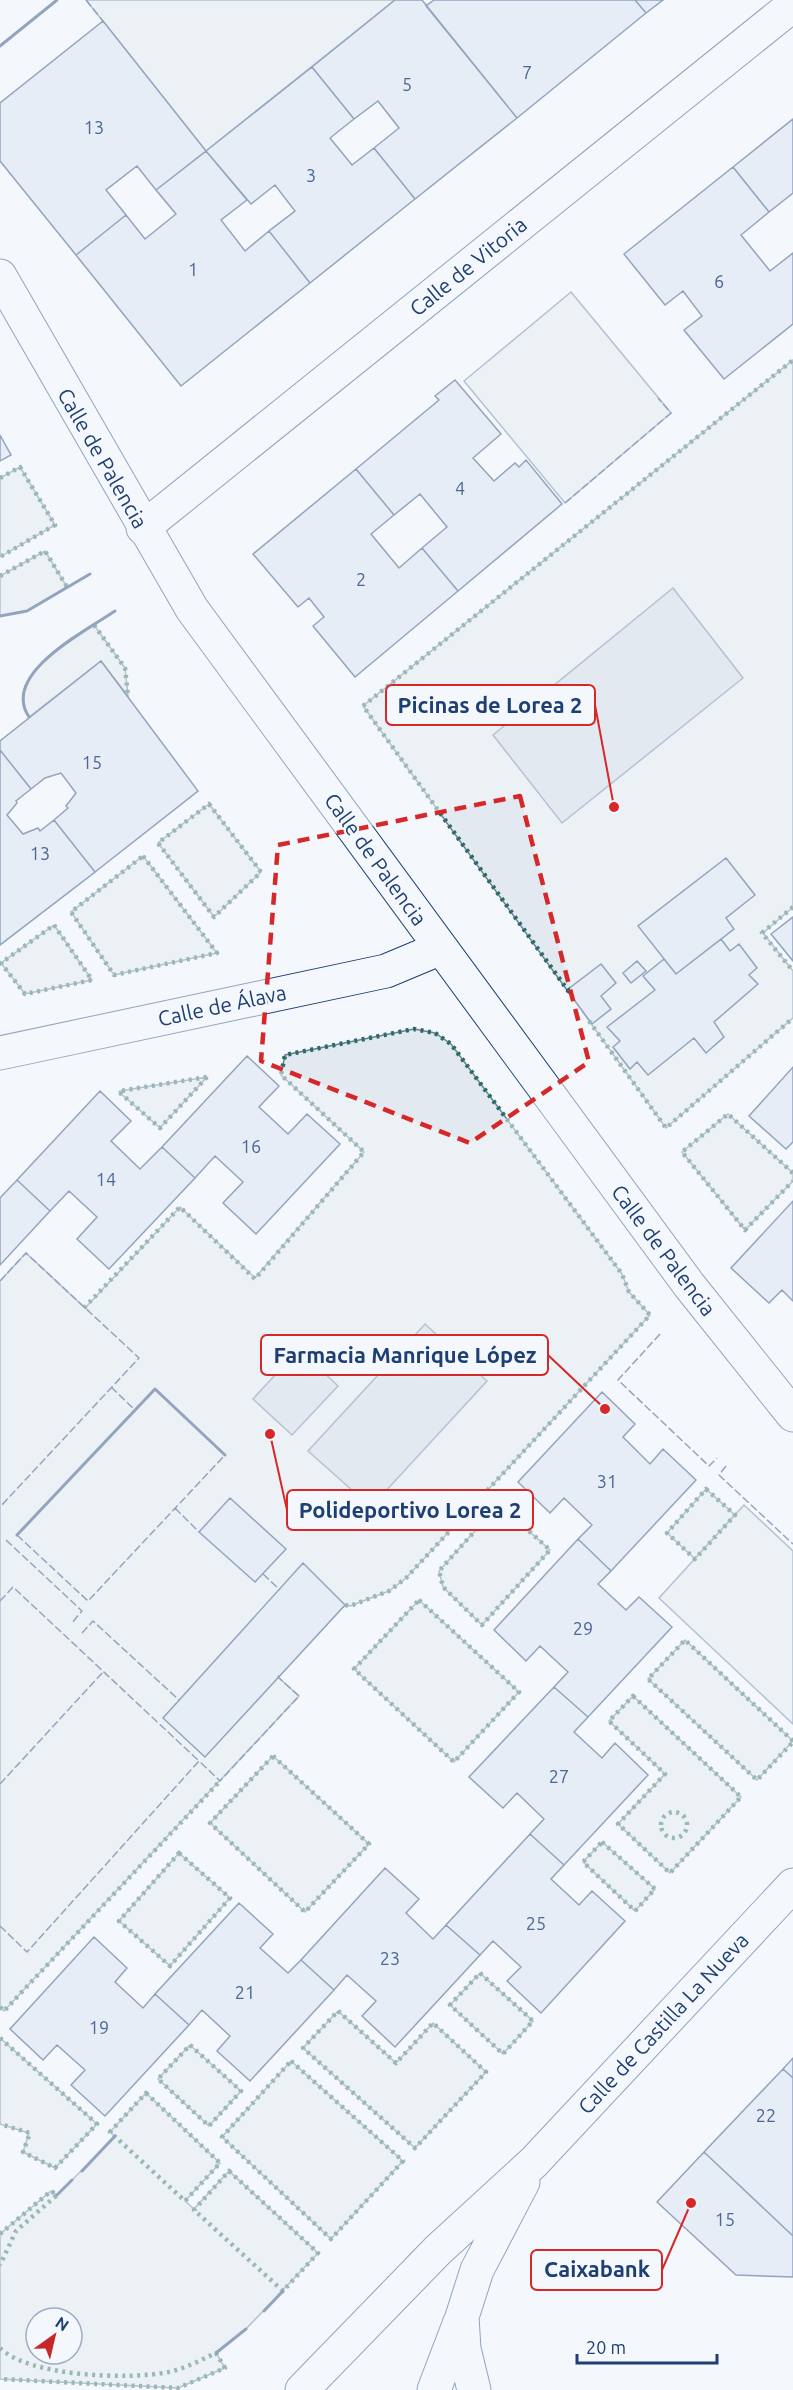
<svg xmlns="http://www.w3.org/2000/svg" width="793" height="2390" font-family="Ubuntu,sans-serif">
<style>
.green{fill:#e3e9f0;stroke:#687fa3;stroke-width:1.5;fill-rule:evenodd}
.parking{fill:#e3e8f0;stroke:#687fa3;stroke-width:1.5}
.water{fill:#cfd7e4;stroke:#687fa3;stroke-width:1.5}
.building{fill:#d5e0f0;stroke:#1d3f73;stroke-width:1.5}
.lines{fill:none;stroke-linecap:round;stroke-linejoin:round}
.street-casing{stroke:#1d3f73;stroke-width:35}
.secondary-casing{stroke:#1d3f73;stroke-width:35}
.street{stroke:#f4f7fb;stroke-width:33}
.secondary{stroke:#f4f7fb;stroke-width:33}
.hedge{stroke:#2c6c60;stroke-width:4.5;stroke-dasharray:3 4.5;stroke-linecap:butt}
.fence{stroke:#1d3f73;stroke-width:1.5;stroke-dasharray:8 3;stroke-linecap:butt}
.wall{stroke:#1d3f73;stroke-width:3}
.marked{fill:none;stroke:#d62828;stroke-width:4.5;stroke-dasharray:12 8;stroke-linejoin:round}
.labels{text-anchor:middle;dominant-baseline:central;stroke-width:4.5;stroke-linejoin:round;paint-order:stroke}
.number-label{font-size:18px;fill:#4b6792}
.street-label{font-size:21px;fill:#1d3f73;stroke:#f4f7fb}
.leader{fill:none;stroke:#d62828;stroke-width:2}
.callout-dot{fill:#d62828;stroke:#f4f7fb;stroke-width:2}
.callout{fill:#f4f7fb;stroke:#d62828;stroke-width:2}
.callout-label{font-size:22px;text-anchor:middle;font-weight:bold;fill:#1d3f73}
</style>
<rect width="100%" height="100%" fill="#f4f7fb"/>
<path class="green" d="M 793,360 L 793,907 L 763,933 L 793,971 L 793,1018 L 666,1128 L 363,706 Z
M 20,467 L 55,525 L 0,557 L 0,478 Z
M 45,551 L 67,587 L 27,611 L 0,616 L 0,576 Z
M 94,625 L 125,668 L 128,696 L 101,661 L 29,717 C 2,677 68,644 94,625 Z
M 209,804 L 261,872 L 214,917 L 158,843 Z
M 143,856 L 217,953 L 114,975 L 71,912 Z
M 54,925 L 92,980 L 25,994 L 1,963 Z
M 414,1029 L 435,1033 L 451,1044 L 622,1274 L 629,1292 L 650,1315 L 406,1578 L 389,1591 L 350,1606 L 345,1605 L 278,1677 L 299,1696 L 4,2011 L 0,2007 L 0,1281 L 26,1253 L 85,1308 L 180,1207 L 255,1278 L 364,1152 L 281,1075 L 285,1055 Z
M 207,1077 L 160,1128 L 119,1092 L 120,1091 Z
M 728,1114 L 793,1173 L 793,1181 L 745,1230 L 682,1152 Z
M 706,1489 L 735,1515 L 695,1559 L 667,1533 Z
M 491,1513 L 509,1513 L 550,1550 L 482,1625 L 443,1587 L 439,1571 Z
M 419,1600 L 519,1692 L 454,1762 L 354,1669 Z
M 685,1640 L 793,1741 L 757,1780 L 648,1679 Z
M 633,1696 L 741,1797 L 670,1873 L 618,1824 L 665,1774 L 609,1721 Z
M 273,1756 L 369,1844 L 305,1912 L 210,1823 Z
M 602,1842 L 655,1889 L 635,1911 L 583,1862 Z
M 179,1853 L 230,1898 L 170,1966 L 119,1921 Z
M 480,1973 L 533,2021 L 503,2054 L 450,2005 Z
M 338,2011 L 396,2063 L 433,2023 L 486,2072 L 415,2148 L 303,2048 Z
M 0,2038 L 97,2124 L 55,2168 L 23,2152 L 29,2133 L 0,2124 Z
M 190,2045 L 241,2091 L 209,2126 L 158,2079 Z
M 291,2061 L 403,2161 L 331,2239 L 222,2137 Z
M 146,2093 L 220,2163 L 185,2201 L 194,2209 L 229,2171 L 318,2253 L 246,2329 L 216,2353 L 225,2368 L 178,2388 L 0,2379 L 0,2234 L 51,2191 L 57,2195 L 115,2137 L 110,2132 ZM 36,2318 L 72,2318 L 72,2354 L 36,2354 Z"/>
<path class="parking" d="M 86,0 L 395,0 L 206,151 Z
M 571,292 L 671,413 L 565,503 L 464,381 Z
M 744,1505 L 793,1551 L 793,1724 L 659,1598 Z"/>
<path class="water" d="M 673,588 L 743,678 L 562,823 L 493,735 Z
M 425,1324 L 487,1381 L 371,1507 L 308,1451 Z
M 299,1349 L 338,1386 L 292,1435 L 253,1399 Z"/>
<path class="building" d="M 395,0 L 422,0 L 517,118 L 415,199 L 374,148 L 399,128 L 378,101 L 354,119 L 312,67 Z
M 434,0 L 635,0 L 646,13 L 517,118 L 426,6 Z
M 635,0 L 663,0 L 646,13 Z
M 103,21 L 206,151 L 156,190 L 137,166 L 106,190 L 126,215 L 76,255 L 0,161 L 0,103 Z
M 312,67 L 354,119 L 330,138 L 352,165 L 374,148 L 415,199 L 310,283 L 269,231 L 295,211 L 275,185 L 251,204 L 206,151 Z
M 793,119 L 793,193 L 769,212 L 733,167 Z
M 206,151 L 247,200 L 221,220 L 245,251 L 269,231 L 310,283 L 181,386 L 76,255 L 126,215 L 145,239 L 176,214 L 156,190 Z
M 733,167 L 769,212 L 741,235 L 770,271 L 793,253 L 793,324 L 724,379 L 684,330 L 702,316 L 683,291 L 665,305 L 624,254 Z
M 455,380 L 501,434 L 473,458 L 494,481 L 515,463 L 519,467 L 526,460 L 562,504 L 458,591 L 422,548 L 447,527 L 420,494 L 394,515 L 356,469 L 439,400 L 435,396 Z
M 0,435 L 11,455 L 0,461 Z
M 356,469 L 394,515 L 371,534 L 399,568 L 422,548 L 458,591 L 355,677 L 313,626 L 324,617 L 309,598 L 298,607 L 253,554 Z
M 101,661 L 198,791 L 95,872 L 54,820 L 68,808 L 66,806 L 76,793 L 61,773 L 45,778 L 31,789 L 0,750 L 0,741 Z
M 0,750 L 31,789 L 16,801 L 17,803 L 7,815 L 23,834 L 38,828 L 40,831 L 54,820 L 95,872 L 0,945 Z
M 726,858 L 755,895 L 726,918 L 734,929 L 676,974 L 638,926 Z
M 793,917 L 793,961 L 771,934 Z
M 721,939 L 730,951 L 739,944 L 757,968 L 749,975 L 758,984 L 714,1022 L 724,1037 L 706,1053 L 694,1038 L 648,1075 L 637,1062 L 630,1069 L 613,1047 L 620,1041 L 607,1027 L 655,990 L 643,976 L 664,959 L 676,974 Z
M 637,961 L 646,971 L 631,983 L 623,973 Z
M 601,964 L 616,983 L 601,996 L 611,1009 L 592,1024 L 567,990 Z
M 247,1056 L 279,1086 L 259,1107 L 288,1134 L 307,1114 L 340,1144 L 256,1234 L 223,1203 L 243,1182 L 215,1156 L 195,1178 L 162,1147 Z
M 793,1067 L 793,1142 L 786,1149 L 749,1116 Z
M 100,1091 L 131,1121 L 111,1141 L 140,1169 L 162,1147 L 195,1178 L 109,1269 L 77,1239 L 97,1217 L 69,1191 L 50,1211 L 17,1180 Z
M 17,1180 L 50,1211 L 0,1265 L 0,1198 Z
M 793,1201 L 793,1301 L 782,1290 L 769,1303 L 731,1268 Z
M 602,1392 L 635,1424 L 623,1437 L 650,1464 L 663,1449 L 696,1480 L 611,1571 L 578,1539 L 592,1525 L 564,1498 L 550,1513 L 518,1482 Z
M 230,1498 L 286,1549 L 255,1582 L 199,1532 Z
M 578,1539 L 611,1571 L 598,1584 L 626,1610 L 639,1597 L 672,1627 L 588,1717 L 554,1687 L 568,1672 L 540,1646 L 526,1661 L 494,1630 Z
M 303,1563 L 345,1605 L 205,1757 L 163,1718 Z
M 554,1687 L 588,1717 L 574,1732 L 602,1758 L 615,1743 L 648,1775 L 564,1865 L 530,1834 L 544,1819 L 517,1793 L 503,1808 L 469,1777 Z
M 530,1834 L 564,1865 L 551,1879 L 579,1905 L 592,1891 L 625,1921 L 541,2013 L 507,1981 L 521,1967 L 493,1941 L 480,1955 L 446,1925 Z
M 385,1868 L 419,1899 L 406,1913 L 433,1939 L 446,1925 L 480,1955 L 395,2047 L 362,2016 L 376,2001 L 347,1975 L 334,1990 L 301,1960 Z
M 239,1903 L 273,1934 L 260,1948 L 288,1973 L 301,1960 L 334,1990 L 250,2081 L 217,2051 L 230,2036 L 202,2010 L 189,2025 L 155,1994 Z
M 94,1937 L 127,1968 L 115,1982 L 143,2008 L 155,1994 L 189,2025 L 105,2116 L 71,2085 L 85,2070 L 57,2045 L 43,2060 L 10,2029 Z
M 793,2058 L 793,2078 L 783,2069 Z
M 783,2069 L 793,2078 L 793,2236 L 704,2152 Z
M 704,2152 L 793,2236 L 793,2277 L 736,2275 L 657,2202 Z"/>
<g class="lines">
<g class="street-casing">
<path id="street" d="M 0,276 L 192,609 L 689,1285 L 793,1415
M 143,528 L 793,5
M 0,1053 L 386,971 L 441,948"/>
</g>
<g class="secondary-casing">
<path id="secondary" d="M 302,2390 L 438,2250 L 534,2162 L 793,1885
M 434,2390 L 460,2322
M 474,2390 L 464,2349 L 462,2317 L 477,2270 L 523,2182"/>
</g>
<use href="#street" class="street"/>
<use href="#secondary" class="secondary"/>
<path class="hedge" d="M 0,478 L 20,467 L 55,525 L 0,557
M 0,576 L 45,551 L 67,587
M 94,625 L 125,668 L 128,696
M 209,804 L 261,872 L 214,917 L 158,843 Z
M 143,856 L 217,953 L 114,975 L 71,912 Z
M 793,907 L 762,933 L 793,971
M 54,925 L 92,980 L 25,994 L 1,963 Z
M 569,992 L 363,706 L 793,360
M 589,1021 L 666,1128 L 793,1018
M 207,1077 L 160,1128 L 119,1092 L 120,1091 Z
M 793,1173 L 728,1114 L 682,1152 L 745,1230 L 793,1181
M 84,1308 L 180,1207 L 255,1279 L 364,1152 L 281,1075 L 285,1055 L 414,1029 L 435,1033 L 451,1044 L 622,1274 L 629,1292 L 650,1315 L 406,1578 L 389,1591 L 350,1606 L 345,1605
M 706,1489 L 735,1515 L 695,1559 L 667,1533 Z
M 491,1513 L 509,1513 L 550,1550 L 482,1625 L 443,1587 L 439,1571 Z
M 419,1600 L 519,1692 L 454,1762 L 354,1669 Z
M 633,1696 L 741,1797 L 670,1873 L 618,1824 L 665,1774 L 609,1721 Z
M 793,1741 L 685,1640 L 648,1679 L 757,1780 L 793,1742
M 273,1756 L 369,1844 L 305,1912 L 210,1823 Z
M661 1825a13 13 0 1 1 26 0a13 13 0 1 1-26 0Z
M 602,1842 L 655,1889 L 635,1911 L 583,1862 Z
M 179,1853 L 230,1898 L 170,1966 L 119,1921 Z
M 480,1973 L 533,2021 L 503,2054 L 450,2005 Z
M 0,2007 L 4,2011 L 220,1781
M 338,2011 L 396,2063 L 433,2023 L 486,2072 L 415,2148 L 303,2048 Z
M 0,2038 L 97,2124 L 55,2168 L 23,2152 L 30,2133 L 0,2124
M 190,2045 L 241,2091 L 209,2126 L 158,2079 Z
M 291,2061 L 403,2161 L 331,2239 L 222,2137 Z
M 146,2093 L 220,2163 L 185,2201 L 110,2132 Z
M 229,2171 L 318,2253 L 283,2291 L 194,2210 Z
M 0,2234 L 51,2191 L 57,2195 L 16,2231 L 0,2265
M 0,2348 C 29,2377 130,2380 169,2372 C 186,2368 201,2360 216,2353 L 225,2368 L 178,2388 L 0,2379"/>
<path class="fence" d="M 86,0 L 103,21
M 565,503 L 671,413 L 658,398
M 0,1281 L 26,1253 L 139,1358 L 0,1507
M 660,1334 L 618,1380 L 709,1466 L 717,1458
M 111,1387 L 135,1410
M 726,1466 L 719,1475 L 793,1544
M 175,1508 L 199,1532
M 17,1535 L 88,1601 L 225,1455
M 6,1540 L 82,1611 L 71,1624
M 263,1574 L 280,1590
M 0,1601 L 13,1587 L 199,1761
M 82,1633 L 93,1621 L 179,1700
M 0,1784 L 104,1671
M 0,1926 L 27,1952 L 199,1761 L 220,1781 L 299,1696 L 278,1677 L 281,1674"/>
<path class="wall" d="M 0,46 L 57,0
M 0,616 L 27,611 L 90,574
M 29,717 C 0,674 87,630 115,611
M 17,1535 L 155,1389 L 225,1455
M 82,2171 L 115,2136
M 57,2195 L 72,2180
M 264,2311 L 283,2291
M 216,2353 L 246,2329"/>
</g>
<path d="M0 0H793V2390H0ZM 520,796 L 589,1062 L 470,1143 L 261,1061 L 278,845 Z" fill="#f4f7fb" fill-opacity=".55" fill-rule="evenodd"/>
<path class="marked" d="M 520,796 L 589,1062 L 470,1143 L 261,1061 L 278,845 Z"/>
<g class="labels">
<g class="number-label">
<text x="527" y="72">7</text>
<text x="407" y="84">5</text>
<text x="94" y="127">13</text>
<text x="311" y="175">3</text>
<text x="193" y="269">1</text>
<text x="719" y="281">6</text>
<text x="460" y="488">4</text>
<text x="361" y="579">2</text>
<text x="92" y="762">15</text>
<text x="40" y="853">13</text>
<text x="251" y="1146">16</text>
<text x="106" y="1179">14</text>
<text x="607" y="1481">31</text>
<text x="583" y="1628">29</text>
<text x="559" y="1776">27</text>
<text x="536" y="1923">25</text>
<text x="390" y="1958">23</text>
<text x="245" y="1992">21</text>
<text x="99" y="2027">19</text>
<text x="766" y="2115">22</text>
<text x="725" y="2219">15</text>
</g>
<g class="street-label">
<text transform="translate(468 266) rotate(-39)">Calle de Vitoria</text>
<text transform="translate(103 458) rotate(60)">Calle de Palencia</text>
<text transform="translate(376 859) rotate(54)">Calle de Palencia</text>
<text transform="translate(222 1005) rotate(-12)">Calle de Álava</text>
<text transform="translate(664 1250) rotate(53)">Calle de Palencia</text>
<text transform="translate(663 2023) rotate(-47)">Calle de Castilla La Nueva</text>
</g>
</g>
<path class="leader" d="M614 807L595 705M605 1409L548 1355M270 1434L287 1510M691 2203L662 2270"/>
<g class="callout-dot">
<circle cx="614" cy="807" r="6"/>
<circle cx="605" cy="1409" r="6"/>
<circle cx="270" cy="1434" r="6"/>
<circle cx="691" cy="2203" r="6"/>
</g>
<g class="callout">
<rect x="386" y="685" width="209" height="40" rx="6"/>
<rect x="261" y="1335" width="287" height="40" rx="6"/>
<rect x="287" y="1490" width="246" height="40" rx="6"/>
<rect x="531" y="2250" width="131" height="40" rx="6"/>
</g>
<g class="callout-label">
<text x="490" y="713">Picinas de Lorea 2</text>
<text x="405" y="1363">Farmacia Manrique López</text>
<text x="410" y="1518">Polideportivo Lorea 2</text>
<text x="597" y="2277">Caixabank</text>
</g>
<g transform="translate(54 2336) rotate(34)"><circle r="28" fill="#f4f7fb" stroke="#9eadc5" stroke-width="1.5"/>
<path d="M0-4.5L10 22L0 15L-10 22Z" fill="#c62828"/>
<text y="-9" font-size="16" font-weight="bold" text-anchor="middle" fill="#1d3f73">N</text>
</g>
<path d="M577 2354v9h140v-9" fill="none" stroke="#1d3f73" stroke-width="3"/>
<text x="586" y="2354" font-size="18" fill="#1d3f73" stroke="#f4f7fb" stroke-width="4.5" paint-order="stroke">20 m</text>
</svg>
